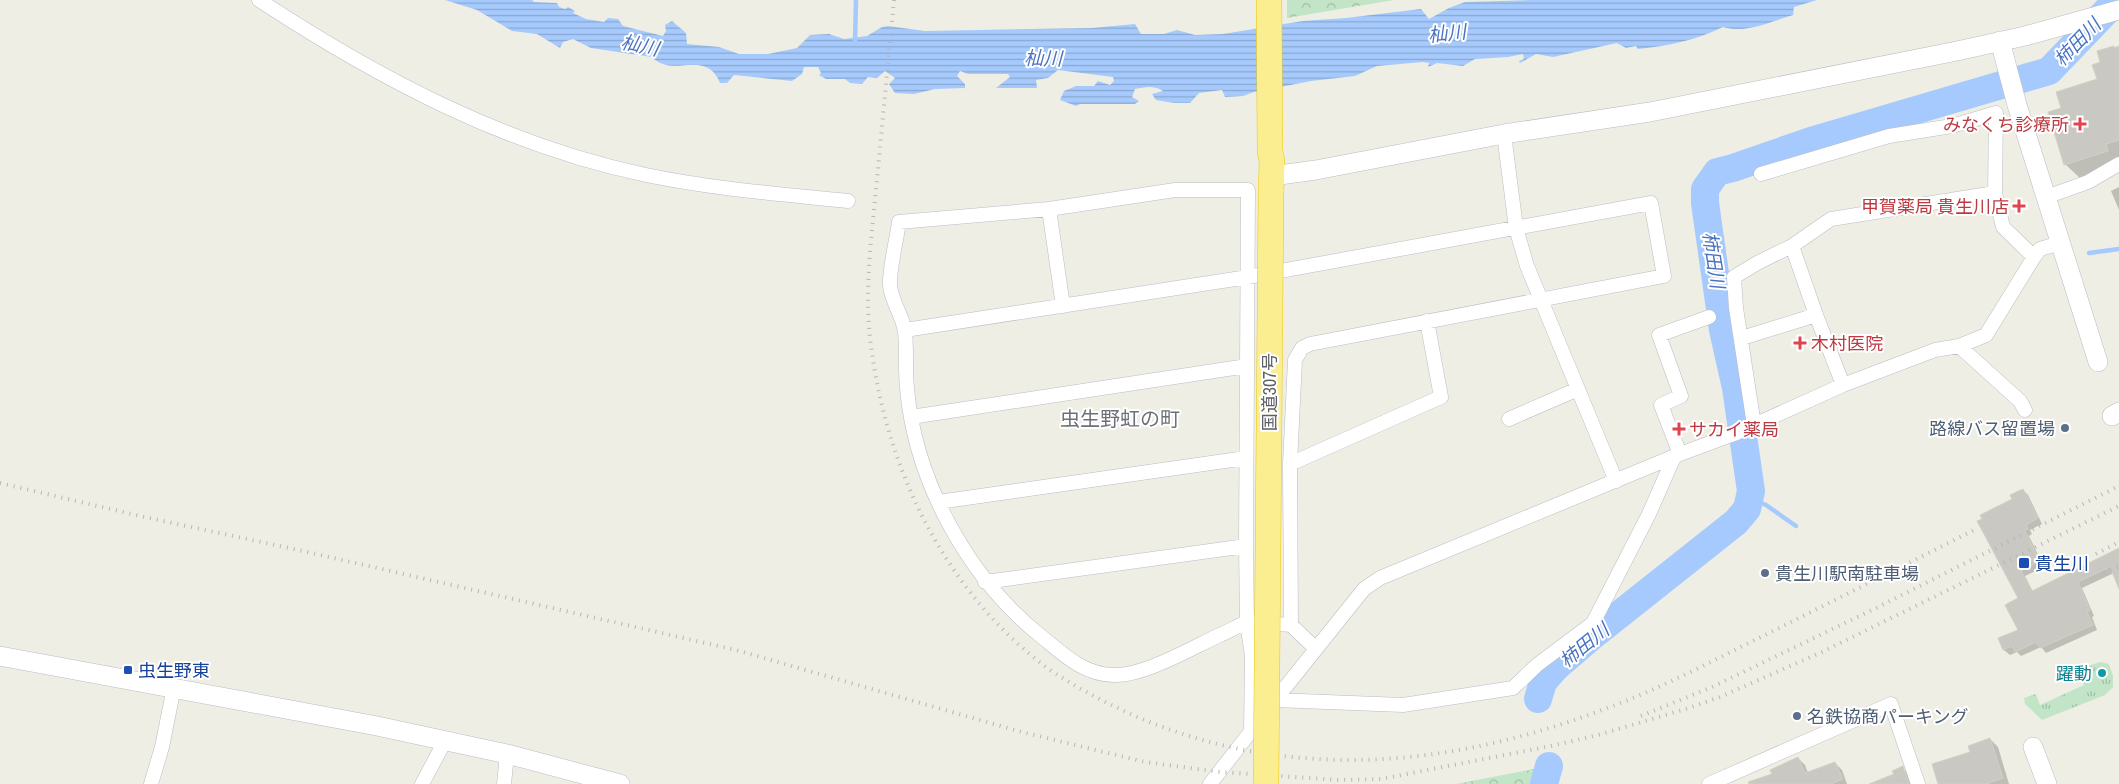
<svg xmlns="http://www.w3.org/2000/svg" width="2119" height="784" font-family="'Archivo Narrow','Noto Sans JP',sans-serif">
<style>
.grass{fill:url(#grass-tufts)}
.forest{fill:url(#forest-crowns)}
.water{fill:url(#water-rules)}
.shadow{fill:#0003}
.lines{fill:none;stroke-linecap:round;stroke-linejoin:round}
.stream{stroke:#a6cafd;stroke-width:4.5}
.river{stroke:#a6cafd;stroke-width:28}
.building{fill:#cac8c2;stroke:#d3d0c3}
.street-casing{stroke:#bcbdc3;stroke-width:15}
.secondary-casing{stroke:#babcc2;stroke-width:20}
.highway-casing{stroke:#ecc606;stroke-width:26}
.street{stroke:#fff;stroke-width:14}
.secondary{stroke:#fff;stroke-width:19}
.highway{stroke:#faee90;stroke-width:25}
.rail{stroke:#b5b6b6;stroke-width:4;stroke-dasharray:1 6;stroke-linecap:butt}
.highway-bridge-casing{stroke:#ecc606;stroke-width:26;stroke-linecap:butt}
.highway-bridge{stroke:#faee90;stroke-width:25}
.health-dot{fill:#e0444e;stroke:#fff;stroke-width:2}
.service-dot{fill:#5c6f8a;stroke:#fff;stroke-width:2}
.transit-dot{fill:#1a4fb4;stroke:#fff;stroke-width:2}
.culture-dot{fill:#0f9aa8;stroke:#fff;stroke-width:2}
.labels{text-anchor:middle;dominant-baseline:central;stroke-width:4;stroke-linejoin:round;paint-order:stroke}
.health-label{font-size:18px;fill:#be3a42;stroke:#fff;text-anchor:end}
.street-label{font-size:18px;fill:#5c5f65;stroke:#fff}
.service-label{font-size:18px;fill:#4e5e75;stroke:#fff;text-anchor:start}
.transit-label{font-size:18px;fill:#164399;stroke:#fff;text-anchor:start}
.culture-label{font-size:18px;fill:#0d838f;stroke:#fff;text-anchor:end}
.water-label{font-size:19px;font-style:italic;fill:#4972c0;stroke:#fff}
.quarter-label{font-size:20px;fill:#6d7177;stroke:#fff}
</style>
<defs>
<pattern id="grass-tufts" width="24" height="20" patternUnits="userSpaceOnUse" patternTransform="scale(1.25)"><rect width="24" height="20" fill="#c2e5c7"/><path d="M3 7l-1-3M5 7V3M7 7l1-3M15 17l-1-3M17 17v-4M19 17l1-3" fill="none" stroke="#a1bda5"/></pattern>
<pattern id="forest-crowns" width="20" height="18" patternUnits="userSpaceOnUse" patternTransform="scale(1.25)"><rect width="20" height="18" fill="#c2e5c7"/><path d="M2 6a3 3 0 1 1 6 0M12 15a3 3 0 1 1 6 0" fill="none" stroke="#a1bda5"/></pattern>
<pattern id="water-rules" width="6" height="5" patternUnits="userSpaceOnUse" patternTransform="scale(1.25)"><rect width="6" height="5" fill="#a6cafd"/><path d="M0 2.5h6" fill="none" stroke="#8aa7d0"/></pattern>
</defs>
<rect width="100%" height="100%" fill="#eeeee4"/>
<path class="grass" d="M 2100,662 L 2109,664 L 2113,676 L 2113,687 L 2105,695 L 2042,720 L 2025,704 L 2024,698 L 2036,694 L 2040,705 L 2084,685 L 2081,678 L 2082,673 L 2090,669 L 2088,666 Z"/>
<path class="forest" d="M 1287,0 L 1394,0 L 1287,18 Z
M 1539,768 L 1552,784 L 1456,784 Z"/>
<path class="water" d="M 445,0 L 532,0 L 534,2 L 557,3 L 559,7 L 565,9 L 568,7 L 575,11 L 573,13 L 586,19 L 604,22 L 608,18 L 618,19 L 623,26 L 663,36 L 666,31 L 665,25 L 672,21 L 686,33 L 687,44 L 719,47 L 739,54 L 768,54 L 797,48 L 810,35 L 829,34 L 844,39 L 867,36 L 882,27 L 888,26 L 925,31 L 1092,28 L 1135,24 L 1141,34 L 1164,34 L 1177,30 L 1195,35 L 1223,34 L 1303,21 L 1346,18 L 1421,9 L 1429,19 L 1449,8 L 1465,2 L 1531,0 L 1817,0 L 1794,7 L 1793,15 C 1772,21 1745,34 1723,27 C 1697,40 1667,46 1638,49 L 1636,46 L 1626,48 L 1617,43 L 1553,57 L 1536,54 L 1520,63 L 1519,61 L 1524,59 L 1523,54 L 1508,57 L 1475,59 L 1463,66 L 1437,63 L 1428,67 L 1429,63 L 1423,62 L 1377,66 L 1355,76 L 1311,81 L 1254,92 L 1243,96 L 1225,97 L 1222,90 L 1199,93 L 1190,103 L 1174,103 L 1156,100 L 1152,94 L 1163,91 C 1154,85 1145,87 1135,89 L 1132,97 L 1139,101 L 1135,104 L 1080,104 L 1076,106 L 1060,100 L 1064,91 L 1076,86 L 1094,86 L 1098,81 L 1110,85 L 1114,81 L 1113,77 L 1058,70 L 1048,78 L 1036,80 L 1037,88 L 996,88 L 1010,77 L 1008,74 L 968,74 L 960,71 L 957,76 L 965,84 L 965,88 L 935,89 L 914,94 L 895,93 L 889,84 L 895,78 L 885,71 L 877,78 L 868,77 L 862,84 L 850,83 L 845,79 L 826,79 L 819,75 L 821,73 L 818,67 L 804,67 L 802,74 L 792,81 L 734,75 L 727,83 L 720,83 C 706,48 673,79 652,57 L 591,48 L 573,39 L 563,42 L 560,48 L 537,34 L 512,31 L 477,10 Z"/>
<path class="shadow" d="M 2113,47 L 2115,49 L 2119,48 L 2119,170 L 2083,181 L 2065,164 L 2062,109 L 2098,80 L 2102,63 Z
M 2119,187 L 2119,210 L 2111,191 Z
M 2023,490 L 2028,495 L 2042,524 L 2030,530 L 2032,534 L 2029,536 L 2044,567 L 2025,576 L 2033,592 L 2119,550 L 2119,586 L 2114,573 L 2082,588 L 2094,616 L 2092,617 L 2097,630 L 2046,653 L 2041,647 L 2021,656 L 2017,652 L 2010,655 L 2004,650 L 2000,639 L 2019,630 L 2020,599 L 2014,500 Z
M 1990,739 L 1998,747 L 2009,784 L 1940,784 Z
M 1798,758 L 1805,765 L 1808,773 L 1835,763 L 1842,770 L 1847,784 L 1749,784 L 1773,775 Z
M 1902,768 L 1908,773 L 1912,784 L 1883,784 Z"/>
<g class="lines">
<path class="stream" d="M 855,41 L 856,0
M 2037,75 L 2039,86
M 2089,253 L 2119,249
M 1749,498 L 1766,505 L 1796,526"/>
<path class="river" d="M 1538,699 L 1543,682 L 1556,667 L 1591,637 L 1736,522 L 1747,509 L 1751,491 L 1736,388 L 1723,330 L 1705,203 L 1705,189 L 1717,172 L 1733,168 L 1811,141 L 2049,71 L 2117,0
M 1544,784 L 1549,766"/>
</g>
<path class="building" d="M 2114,46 L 2114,48 L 2119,46 L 2119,140 L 2106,144 L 2108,151 L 2064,165 L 2048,112 L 2061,108 L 2056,92 L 2097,79 L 2092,65 L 2100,62 L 2097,51 Z
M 2023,489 L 2038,518 L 2026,525 L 2028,529 L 2025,530 L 2039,561 L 2021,571 L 2032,591 L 2119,548 L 2119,589 L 2110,567 L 2078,582 L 2090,610 L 2087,612 L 2093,625 L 2040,648 L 2036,642 L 2015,652 L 2012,646 L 2003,650 L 1998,638 L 2018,630 L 2005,605 L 2018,598 L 1977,521 L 1982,519 L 1980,515 L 2012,499 L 2010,495 Z
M 1990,738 L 2003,778 L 1986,784 L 1938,784 L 1932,764 L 1970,752 L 1968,746 Z
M 1798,757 L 1805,773 L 1835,762 L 1843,779 L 1831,784 L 1749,784 L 1748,782 L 1772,774 L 1770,770 Z
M 1903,766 L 1909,784 L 1869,784 L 1894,774 L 1892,771 Z"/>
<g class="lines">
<g class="street-casing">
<path id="street" d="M 259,0 C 378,78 506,146 646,175 C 713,189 781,194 848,201
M 1504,134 L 1516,228 L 1527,266 L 1616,481
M 1761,174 L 1889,136 L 1952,126 L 1996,113 L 1995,193 L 2003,227 L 2034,257
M 2046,197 L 2088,182 L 2119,164
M 1049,209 L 1063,306
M 1792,246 L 1816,315 L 1843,385
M 905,330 L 1248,277 L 1651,203 L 1664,276 L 1310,344 L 1302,348 L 1295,360 L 1290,464 L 1291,625 L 1315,648
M 1742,338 L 1816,315
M 1959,346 L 2020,401 L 2025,410
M 911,417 L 1247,366
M 1509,419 L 1578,389
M 1754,425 L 1736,308 L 1734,277 L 1759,262 L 1792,246 L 1831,219 L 1995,193
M 1680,454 L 1661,405 L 1681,396 L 1659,335 L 1709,317
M 1290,464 L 1441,397 L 1427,321
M 938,502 L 1246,458
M 985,582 L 1246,546
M 1275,700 L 1403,705 L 1513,688 L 1537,665 L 1593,623 L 1649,514 L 1674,457
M 1268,709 L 1364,589 L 1380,578 L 1680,454 L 1734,434 L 1843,385 L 1935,350 L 1959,346 L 1986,335 L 2034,257 L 2040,249 L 2060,243
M 1251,732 L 1252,656 L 1247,623 L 1246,546 L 1248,190 L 1175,190 L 1049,209 L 899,222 C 897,238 889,270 890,285 C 891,301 903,316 905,332 C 907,350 905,370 907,388 C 915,482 969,579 1042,637 C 1063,654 1084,675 1114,675 C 1145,676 1193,647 1222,634 C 1230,631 1238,625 1246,623 C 1260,620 1278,625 1291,625
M 151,784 L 162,747 L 174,687
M 422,784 L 445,741
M 504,784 L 507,754
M 1210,784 L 1255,726
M 1709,784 L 1891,704 L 1918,784"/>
</g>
<g class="secondary-casing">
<path id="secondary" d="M 2000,41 L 2017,105 L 2098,362
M 1272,176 L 1316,170 L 1504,134 L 1650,112 L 1957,51 L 2025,36 L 2119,10
M 2112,416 L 2119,412
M 0,656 L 377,726 L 507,754 L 620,784
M 2033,747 L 2047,784"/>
</g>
<g class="highway-casing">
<path id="highway" d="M 1269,0 L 1270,151 L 1272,161 L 1271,193"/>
</g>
<use href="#street" class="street"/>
<use href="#secondary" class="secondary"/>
<use href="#highway" class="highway"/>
<path class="rail" d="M 894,0 C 888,63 882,127 876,190 C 871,241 864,294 871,346 C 887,471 946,594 1050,670 C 1225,784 1416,782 1610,707 C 1664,687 1716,659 1767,634 C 1837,599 1907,564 1976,529
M 0,483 L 140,516 L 303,551 L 736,650 L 1018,731 L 1145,762 L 1220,772 L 1339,780 L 1381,779 L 1551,746 L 1598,735 L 1689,708 L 1720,697 L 1822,652 L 2119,506
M 2096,554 L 2119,542
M 2104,573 L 2119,566
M 1641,716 L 1712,687 L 1868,612 L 2119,486"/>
<g class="highway-bridge-casing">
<path id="highway-bridge" d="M 1266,784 L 1271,193"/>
</g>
<use href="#highway-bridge" class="highway-bridge"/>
</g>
<g class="health-dot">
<path d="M2077.5 116.5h5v5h5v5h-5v5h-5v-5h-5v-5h5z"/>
<path d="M2016.5 198.5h5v5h5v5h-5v5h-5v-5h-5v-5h5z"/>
<path d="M1797.5 335.5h5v5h5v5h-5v5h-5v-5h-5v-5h5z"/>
<path d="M1676.5 421.5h5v5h5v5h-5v5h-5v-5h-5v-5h5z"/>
</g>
<g class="service-dot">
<circle cx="2065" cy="428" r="5"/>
<circle cx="1765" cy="573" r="5"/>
<circle cx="1797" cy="716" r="5"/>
</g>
<g class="transit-dot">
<rect x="2018" y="557" width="12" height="12" rx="2.5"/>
<rect x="123" y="665" width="10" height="10" rx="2.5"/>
</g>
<circle class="culture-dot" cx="2102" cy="673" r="5"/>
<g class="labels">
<g class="health-label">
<text x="2069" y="124">みなくち診療所</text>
<text x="2009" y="206">甲賀薬局 貴生川店</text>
<text x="1811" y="343" text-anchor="start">木村医院</text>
<text x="1689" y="429" text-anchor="start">サカイ薬局</text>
</g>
<g class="street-label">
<text transform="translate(1269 392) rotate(-90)">国道307号</text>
</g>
<g class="service-label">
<text x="2055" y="428" text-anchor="end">路線バス留置場</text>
<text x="1775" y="573">貴生川駅南駐車場</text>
<text x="1807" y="716">名鉄協商パーキング</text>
</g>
<g class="transit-label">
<text x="2035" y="563">貴生川</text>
<text x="138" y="670">虫生野東</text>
</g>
<g class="culture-label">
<text x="2092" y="673">躍動</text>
</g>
<g class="water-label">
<text transform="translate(1447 33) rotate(-6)">杣川</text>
<text transform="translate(2077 42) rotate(-46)">柿田川</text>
<text transform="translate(640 45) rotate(12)">杣川</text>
<text transform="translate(1043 58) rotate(1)">杣川</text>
<text transform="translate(1714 260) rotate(81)">柿田川</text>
<text transform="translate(1584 645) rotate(-39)">柿田川</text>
</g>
<g class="quarter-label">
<text x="1120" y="418">虫生野虹の町</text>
</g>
</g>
</svg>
